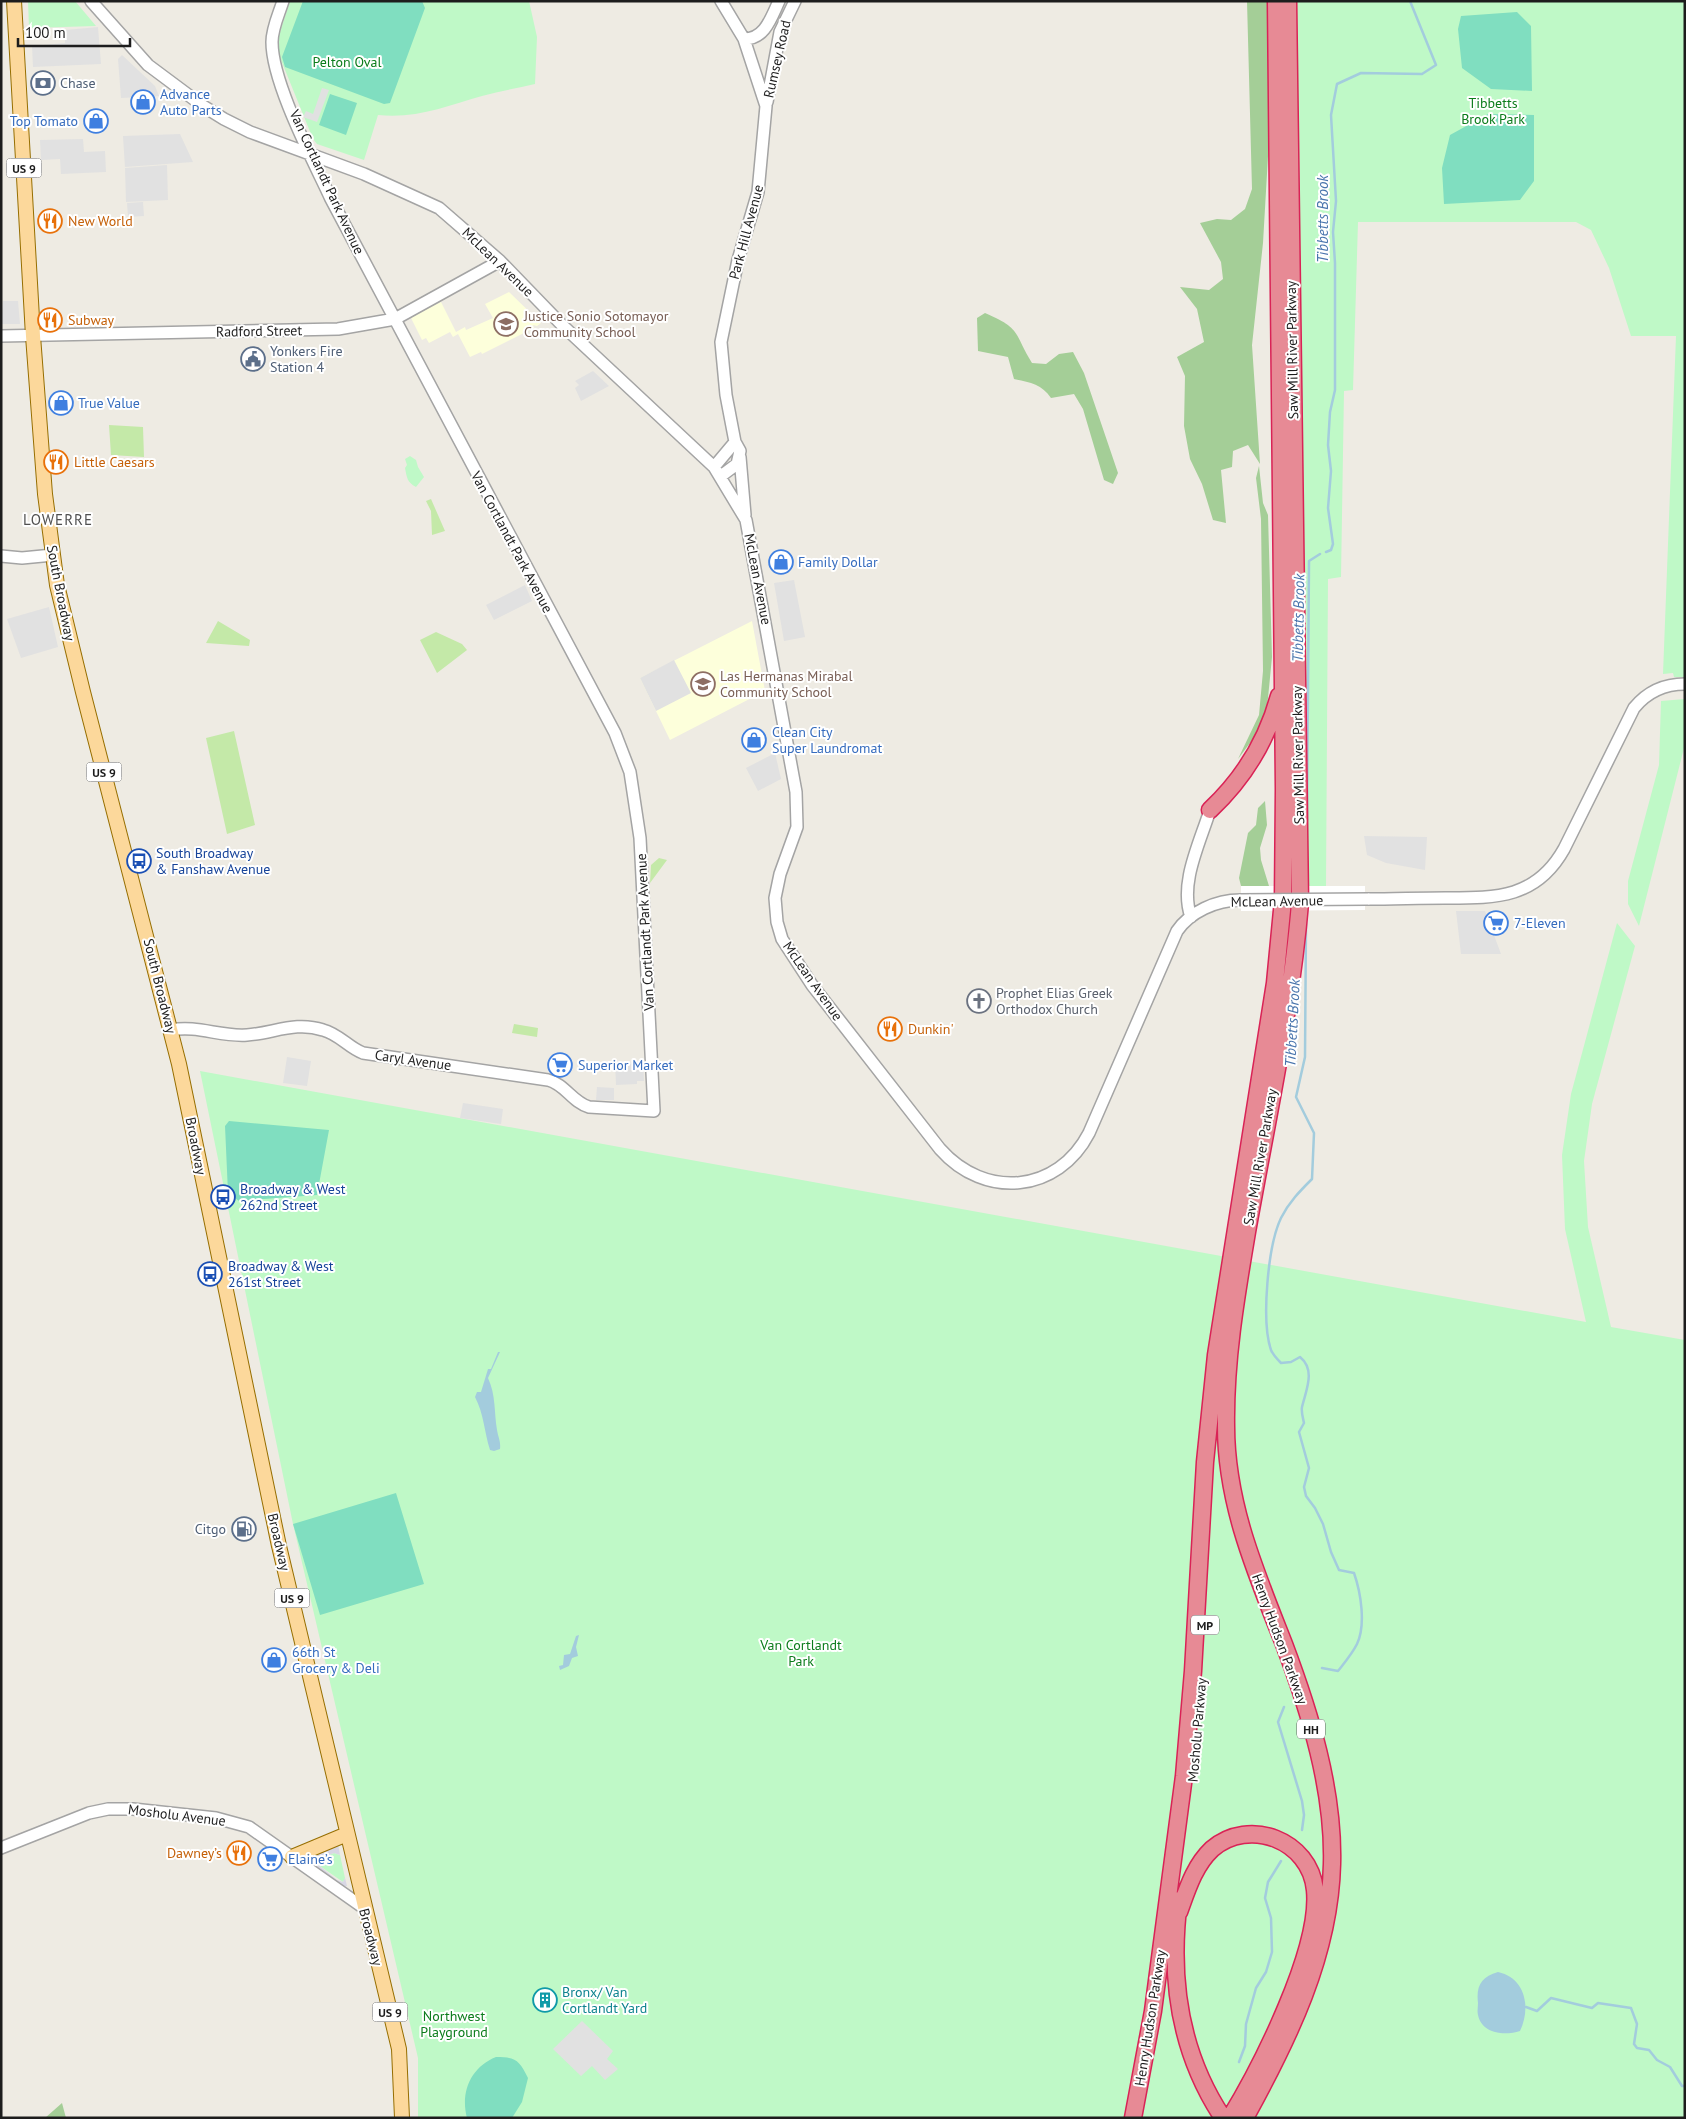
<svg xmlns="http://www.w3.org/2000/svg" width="1686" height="2119" font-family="'PT Sans',sans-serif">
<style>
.education{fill:#fdffdb}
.grass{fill:#c4e9a8}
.forest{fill:#a4ce97}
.park{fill:#bff9c7}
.pitch{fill:#80dec0}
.parking{fill:#e1e1e1}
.plaza{fill:#d8d7e4}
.water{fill:#a3ccdd}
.pier{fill:#fff}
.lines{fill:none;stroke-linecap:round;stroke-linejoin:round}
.stream{stroke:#a3ccdd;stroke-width:2.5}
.tertiary-casing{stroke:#a4a4a4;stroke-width:14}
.primary-casing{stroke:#966e00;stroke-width:16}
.motorway-casing{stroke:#d92356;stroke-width:19}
.tertiary{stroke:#fff;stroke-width:11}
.primary{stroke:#fcd89b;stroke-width:14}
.motorway{stroke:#e78a95;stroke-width:16}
.tertiary-bridge-casing{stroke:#a4a4a4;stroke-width:14;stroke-linecap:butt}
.tertiary-bridge{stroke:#fff;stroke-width:11}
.labels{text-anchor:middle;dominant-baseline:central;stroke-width:4;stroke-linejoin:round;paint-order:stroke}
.shield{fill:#fff;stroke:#616161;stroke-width:1}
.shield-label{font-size:12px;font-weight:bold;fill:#1d1d1d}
.street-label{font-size:14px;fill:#1d1d1d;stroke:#fff}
.park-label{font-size:14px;fill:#0b7c1b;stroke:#fff}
.service-label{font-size:14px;fill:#4e5e75;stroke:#fff;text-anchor:start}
.shop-label{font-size:14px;fill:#366cbe;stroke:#fff;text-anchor:start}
.food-label{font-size:14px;fill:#c56008;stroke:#fff;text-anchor:start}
.education-label{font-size:14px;fill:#785e54;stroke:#fff;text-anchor:start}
.transit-label{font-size:14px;fill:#164399;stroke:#fff;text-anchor:start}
.worship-label{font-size:14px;fill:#5b616d;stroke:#fff;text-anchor:start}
.culture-label{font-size:14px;fill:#0d838f;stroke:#fff;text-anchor:start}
.water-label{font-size:15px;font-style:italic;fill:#4975ad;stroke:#fff}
.neighbourhood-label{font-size:15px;letter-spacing:1px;fill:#505050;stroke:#fff}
</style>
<rect width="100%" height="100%" fill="#eeebe3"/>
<path class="education" d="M 509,292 L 541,323 L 537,326 L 533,325 L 534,328 L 482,354 L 481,352 L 470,357 L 458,334 L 453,337 L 450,332 L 429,343 L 426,338 L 422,340 L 412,320 L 411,317 L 441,302 L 456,332 L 465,327 L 466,330 L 493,318 L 485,304 Z
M 752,621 L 765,691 L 670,740 L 640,678 Z"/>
<path class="grass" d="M 109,425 L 143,427 L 144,457 L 111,455 Z
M 431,499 L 445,531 L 432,535 L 431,511 L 426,501 Z
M 218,621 L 250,640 L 249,646 L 206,643 Z
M 436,632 L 462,644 L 467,650 L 437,673 L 420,640 Z
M 234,731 L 255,825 L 227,834 L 206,738 Z
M 659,858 L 667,860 L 650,883 L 651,865 Z
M 514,1024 L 538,1028 L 537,1037 L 512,1033 Z"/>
<path class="forest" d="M 1247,1 L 1269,1 L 1269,139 L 1263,243 L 1252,345 L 1260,464 L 1248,445 L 1233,451 L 1232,467 L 1221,470 L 1226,523 L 1213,520 L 1202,484 L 1190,459 L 1184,426 L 1185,376 L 1177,357 L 1204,342 L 1197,309 L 1180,287 L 1209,290 L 1223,279 L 1221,262 L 1200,223 L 1217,219 L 1231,220 L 1245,209 L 1252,189 Z
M 985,313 C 1022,329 1013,332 1032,363 L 1046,364 L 1059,354 L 1073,352 L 1084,373 L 1118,473 L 1113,484 L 1104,480 L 1083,409 L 1074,394 L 1051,398 C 1042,384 1029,382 1014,379 L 1008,357 L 978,351 L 977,318 Z
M 1259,466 L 1263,503 L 1268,515 L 1272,657 L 1268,698 L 1266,712 L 1256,735 L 1238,759 L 1259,715 L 1263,671 L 1261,519 L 1256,478 Z
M 1265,801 L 1267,825 L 1260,848 L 1261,860 L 1269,886 L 1241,886 L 1239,878 L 1248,833 L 1256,825 L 1258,808 Z
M 62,2103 L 66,2118 L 45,2118 Z"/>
<path class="park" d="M 28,1 L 75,1 L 96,26 L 29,28 Z
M 290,1 L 529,1 L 537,37 L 535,84 C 518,88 500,91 482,96 C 447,106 416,119 378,115 L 364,160 L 317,144 L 313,139 L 279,55 L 279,35 Z
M 1297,1 L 1685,1 L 1685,677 L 1674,677 L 1673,673 L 1663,674 L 1676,336 L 1631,336 L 1609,268 L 1591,230 L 1576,222 L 1358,222 L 1353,390 L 1344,391 L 1341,577 L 1328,579 L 1326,886 L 1307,886 L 1301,574 L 1301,329 L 1298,226 Z
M 410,456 L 416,460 L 418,467 L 424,477 L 416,487 C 407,482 407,478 405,468 L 407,465 L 405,459 Z
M 1685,699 L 1685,744 L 1639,926 L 1628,904 L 1628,881 L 1659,765 L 1661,701 Z
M 1617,923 L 1635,946 L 1592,1104 L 1584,1161 L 1588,1227 L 1611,1327 L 1685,1340 L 1685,2118 L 418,2118 L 418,2058 L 293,1524 L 200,1071 L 1586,1322 L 1565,1229 L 1562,1155 L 1571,1094 Z
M 334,1853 L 340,1855 L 345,1878 L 343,1882 L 317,1864 L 317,1860 Z"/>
<path class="pitch" d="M 303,1 L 422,1 L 425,8 L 390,103 L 384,104 L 285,67 L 282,57 Z
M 1517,12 L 1531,26 L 1532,91 L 1491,89 L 1462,68 L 1458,29 L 1461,16 Z
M 330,94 L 357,103 L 346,135 L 319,125 Z
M 1488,114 L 1534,115 L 1534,181 L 1520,200 L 1444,204 L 1442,168 L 1450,135 Z
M 229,1121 L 329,1130 L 317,1195 L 239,1201 L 228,1193 L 225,1126 Z
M 396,1493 L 424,1584 L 320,1615 L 293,1524 Z
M 496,2057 C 516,2057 519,2060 528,2078 L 522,2102 L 512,2118 L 467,2118 C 460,2092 471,2067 496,2057 Z"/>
<path class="parking" d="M 98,27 L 101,64 L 33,67 L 32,46 L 65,43 L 65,30 Z
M 122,55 L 155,86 L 159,96 L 121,98 L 118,59 Z
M 322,88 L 329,90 L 317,122 L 303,117 L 306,111 L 313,114 Z
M 180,134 L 193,162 L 125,167 L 123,136 Z
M 83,139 L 84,152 L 105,151 L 106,172 L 61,174 L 60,159 L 41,160 L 40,140 Z
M 167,165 L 168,200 L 126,202 L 125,168 Z
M 143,202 L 144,216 L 128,217 L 127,203 Z
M 3,301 L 18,301 L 20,324 L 1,324 Z
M 593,371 L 609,386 L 581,401 L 575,388 L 579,385 L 575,381 Z
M 794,580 L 805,637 L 784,641 L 774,583 Z
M 525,585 L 532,601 L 494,620 L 486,605 Z
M 49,607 L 58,647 L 21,658 L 7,619 Z
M 674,660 L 691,693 L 656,711 L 640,678 Z
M 775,753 L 781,779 L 758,791 L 746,768 Z
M 1364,836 L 1427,837 L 1425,870 L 1386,863 L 1367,855 Z
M 1456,911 L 1485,911 L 1501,954 L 1461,954 Z
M 287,1057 L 311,1061 L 307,1086 L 283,1083 Z
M 643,1062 L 644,1081 L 637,1081 L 637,1084 L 616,1085 L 615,1063 Z
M 597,1087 L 614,1088 L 614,1100 L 596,1100 Z
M 463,1103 L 503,1109 L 501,1124 L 460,1118 Z
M 582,2021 L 613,2051 L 607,2059 L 618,2069 L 605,2080 L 592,2066 L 581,2076 L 553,2049 Z"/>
<path class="plaza" d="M 338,1844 L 340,1855 L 334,1853 L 317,1860 L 317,1864 L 337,1880 L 343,1882 L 345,1878 L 347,1886 L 341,1887 L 305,1859 Z"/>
<path class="water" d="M 498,1352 L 500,1352 L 488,1378 C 496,1395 494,1412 497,1430 C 498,1437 501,1441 500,1449 L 494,1451 L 490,1450 C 484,1431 484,1414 475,1397 L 477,1392 L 481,1392 L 488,1369 L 491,1369 Z
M 579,1635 L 576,1647 L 578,1656 L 572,1658 L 569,1666 L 560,1670 L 559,1666 L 563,1665 L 564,1655 L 570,1654 L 576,1636 Z
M 1498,1972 C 1526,1978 1531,2008 1520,2031 C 1505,2036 1482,2034 1478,2015 C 1477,2011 1478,2007 1478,2003 C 1476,1986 1481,1977 1498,1972 Z"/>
<path class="pier" d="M 1241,886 L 1365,886 L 1365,910 L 1241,911 Z"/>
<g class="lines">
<path class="stream" d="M 1326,552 L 1331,550 L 1333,544 L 1328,508 L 1331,471 L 1328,445 L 1330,412 L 1335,390 L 1335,263 L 1333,232 L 1336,201 L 1331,115 L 1337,84 L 1361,73 L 1422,74 L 1436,65 L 1410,1
M 1307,820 L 1309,561 L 1320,554
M 1306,923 L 1305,1057 L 1296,1097 L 1314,1133 L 1312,1179 C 1300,1191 1289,1202 1281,1218 C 1268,1245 1261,1321 1271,1350 C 1273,1355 1277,1359 1281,1363 L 1291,1362 L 1300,1357 C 1316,1370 1306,1390 1302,1407 C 1301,1412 1303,1418 1304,1423 L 1299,1432 L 1309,1468 L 1304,1487 L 1306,1496 L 1315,1508 L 1323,1524 L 1331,1552 L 1339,1570 L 1354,1573 C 1361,1593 1366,1625 1357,1644 C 1352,1654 1345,1662 1338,1671 L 1322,1668
M 1284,1707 L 1278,1722 L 1302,1801 L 1304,1815 L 1302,1830
M 1526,2007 L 1537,2011 L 1551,1998 L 1592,2008 L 1598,2003 L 1631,2008 L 1637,2024 L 1634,2044 L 1637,2048 L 1649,2050 L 1657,2060 L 1670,2067 L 1682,2086 L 1685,2086
M 1239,2062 L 1245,2046 L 1246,2024 L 1256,1988 L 1266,1972 L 1272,1952 L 1271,1918 L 1265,1898 L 1268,1882 L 1281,1861"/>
<g class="tertiary-casing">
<path id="tertiary" d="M 91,1 L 148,65 L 203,106 L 224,119 L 250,132 L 364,174 L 439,208 L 500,261 L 562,325 L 714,467 L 746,520 L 796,792 L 797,827 L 780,874 L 775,898 L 777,922 L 782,939 L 812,985 L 940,1149 C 985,1200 1058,1193 1089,1133 L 1177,931 C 1190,912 1216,900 1240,900
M 744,39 C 765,39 771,18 779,1
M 767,102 L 780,32 L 795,1
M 1,336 L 338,329 L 395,319 L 500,261
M 740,457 L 745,515
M 714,467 L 735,442
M 721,476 L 737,464 L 740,451 L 735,442 L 726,395 L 721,342 L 738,260 L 758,192 L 766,106 L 744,39 L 721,1
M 1,556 L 22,558 L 53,555
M 1368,899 C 1394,899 1419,898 1445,898 C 1495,898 1536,899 1564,849 L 1634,708 C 1647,692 1664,684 1685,684
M 1191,917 C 1179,883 1200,843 1210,810
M 171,1030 C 198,1025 220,1037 247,1035 C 274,1033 296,1021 323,1030 C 339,1034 349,1048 363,1053 L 548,1080 C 565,1084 572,1102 589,1107 L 654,1111 L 640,838 L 630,772 L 615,733 L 331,199 C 313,160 272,83 272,42 C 272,28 279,14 283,1
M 1,1848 L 89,1813 L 108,1809 L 133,1809 L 216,1818 L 249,1827 L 364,1908"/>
</g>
<g class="primary-casing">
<path id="primary" d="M 14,1 L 33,336 L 45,494 L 57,585 L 83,692 L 179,1064 L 279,1546 L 399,2049 L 402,2118
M 292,1857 L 347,1834"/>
</g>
<g class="motorway-casing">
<path id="motorway" d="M 1210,810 C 1243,779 1267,740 1279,696
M 1179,1900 C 1169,1977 1179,2052 1223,2118
M 1179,1912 C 1187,1890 1194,1866 1212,1849 C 1249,1817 1310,1840 1315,1890 C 1321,1949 1261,2067 1230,2118
M 1133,2118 L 1153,2011 L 1184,1776 L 1193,1671 L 1205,1462 L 1216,1355 L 1275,983 L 1283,900 L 1284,789 L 1276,1
M 1245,2118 C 1288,2040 1330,1955 1332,1864 C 1334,1790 1310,1713 1284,1644 C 1256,1573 1226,1504 1226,1426 C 1225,1361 1236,1297 1247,1232 C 1266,1124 1291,1012 1300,903 L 1288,1"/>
</g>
<use href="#tertiary" class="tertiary"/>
<use href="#primary" class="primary"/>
<use href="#motorway" class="motorway"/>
<g class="tertiary-bridge-casing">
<path id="tertiary-bridge" d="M 1240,900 L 1368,899"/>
</g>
<use href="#tertiary-bridge" class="tertiary-bridge"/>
</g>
<defs>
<g id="bank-ring" transform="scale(1.25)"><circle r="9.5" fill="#fff" stroke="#5c6f8a" stroke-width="1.5"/><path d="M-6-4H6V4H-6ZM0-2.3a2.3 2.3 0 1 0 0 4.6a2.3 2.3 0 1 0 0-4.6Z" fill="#5c6f8a"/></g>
<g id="shop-ring" transform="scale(1.25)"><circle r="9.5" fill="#fff" stroke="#3f7fe0" stroke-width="1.5"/><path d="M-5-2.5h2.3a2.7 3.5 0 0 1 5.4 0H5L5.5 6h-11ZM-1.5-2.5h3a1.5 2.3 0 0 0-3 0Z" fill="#3f7fe0"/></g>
<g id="restaurant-ring" transform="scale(1.25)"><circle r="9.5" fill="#fff" stroke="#e8710a" stroke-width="1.5"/><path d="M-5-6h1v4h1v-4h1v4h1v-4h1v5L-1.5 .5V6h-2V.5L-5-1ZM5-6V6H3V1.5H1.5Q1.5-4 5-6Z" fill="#e8710a"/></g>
<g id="school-ring" transform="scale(1.25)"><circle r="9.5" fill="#fff" stroke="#8d6e63" stroke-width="1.5"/><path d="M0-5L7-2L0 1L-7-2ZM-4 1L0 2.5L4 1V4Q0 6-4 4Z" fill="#8d6e63"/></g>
<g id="civic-ring" transform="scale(1.25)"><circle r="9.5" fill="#fff" stroke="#5c6f8a" stroke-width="1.5"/><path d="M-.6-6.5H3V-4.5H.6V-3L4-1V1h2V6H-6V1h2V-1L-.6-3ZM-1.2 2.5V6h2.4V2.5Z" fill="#5c6f8a"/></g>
<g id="bus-ring" transform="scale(1.25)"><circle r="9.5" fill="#fff" stroke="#1a4fb4" stroke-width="1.5"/><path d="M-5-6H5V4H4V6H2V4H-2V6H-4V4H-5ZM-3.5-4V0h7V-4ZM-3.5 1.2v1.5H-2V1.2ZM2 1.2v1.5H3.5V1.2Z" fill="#1a4fb4"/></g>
<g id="supermarket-ring" transform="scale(1.25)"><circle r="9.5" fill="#fff" stroke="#3f7fe0" stroke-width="1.5"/><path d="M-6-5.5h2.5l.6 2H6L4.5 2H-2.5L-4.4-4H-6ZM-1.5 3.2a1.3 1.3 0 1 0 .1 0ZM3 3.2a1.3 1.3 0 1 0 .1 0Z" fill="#3f7fe0"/></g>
<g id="church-ring" transform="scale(1.25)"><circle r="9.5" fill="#fff" stroke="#6b7280" stroke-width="1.5"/><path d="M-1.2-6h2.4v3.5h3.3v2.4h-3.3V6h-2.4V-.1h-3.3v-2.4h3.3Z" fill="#6b7280"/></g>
<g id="fuel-ring" transform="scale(1.25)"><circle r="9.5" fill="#fff" stroke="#5c6f8a" stroke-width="1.5"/><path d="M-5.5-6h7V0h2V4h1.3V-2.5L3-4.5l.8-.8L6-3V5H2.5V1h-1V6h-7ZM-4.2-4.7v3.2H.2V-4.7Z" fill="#5c6f8a"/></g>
<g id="building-ring" transform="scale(1.25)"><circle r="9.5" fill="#fff" stroke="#0f9aa8" stroke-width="1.5"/><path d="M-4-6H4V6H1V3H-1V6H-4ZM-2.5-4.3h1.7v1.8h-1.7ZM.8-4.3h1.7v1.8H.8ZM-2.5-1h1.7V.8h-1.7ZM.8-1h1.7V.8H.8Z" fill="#0f9aa8"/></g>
</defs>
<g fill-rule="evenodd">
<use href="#bank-ring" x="43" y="83"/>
<use href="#shop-ring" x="143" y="102"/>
<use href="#shop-ring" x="96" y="121"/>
<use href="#restaurant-ring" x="50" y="221"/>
<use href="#restaurant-ring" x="50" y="320"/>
<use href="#school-ring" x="506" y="324"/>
<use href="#civic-ring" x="253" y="359"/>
<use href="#shop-ring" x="61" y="403"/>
<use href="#restaurant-ring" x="56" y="462"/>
<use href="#shop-ring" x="781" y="562"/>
<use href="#school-ring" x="703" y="684"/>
<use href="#shop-ring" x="754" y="740"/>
<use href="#bus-ring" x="139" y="861"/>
<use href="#supermarket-ring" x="1496" y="923"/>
<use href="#church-ring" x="979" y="1001"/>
<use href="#restaurant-ring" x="890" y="1029"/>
<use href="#supermarket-ring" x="560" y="1065"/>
<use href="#bus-ring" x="223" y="1197"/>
<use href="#bus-ring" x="210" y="1274"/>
<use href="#fuel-ring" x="244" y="1529"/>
<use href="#shop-ring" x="274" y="1660"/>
<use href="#restaurant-ring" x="239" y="1853"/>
<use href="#supermarket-ring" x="270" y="1859"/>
<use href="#building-ring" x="545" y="2000"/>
</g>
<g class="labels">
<g class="shield">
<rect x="6.5" y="158.5" width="35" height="19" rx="4"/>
<rect x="86.5" y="762.5" width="35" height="19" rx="4"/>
<rect x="274.5" y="1588.5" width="35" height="19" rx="4"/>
<rect x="1191" y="1615.5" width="28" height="19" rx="4"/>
<rect x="1297" y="1719.5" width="28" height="19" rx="4"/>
<rect x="372.5" y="2002.5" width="35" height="19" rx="4"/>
</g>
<g class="shield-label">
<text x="24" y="168">US 9</text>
<text x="104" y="772">US 9</text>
<text x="292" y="1598">US 9</text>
<text x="1205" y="1625">MP</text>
<text x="1311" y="1729">HH</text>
<text x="390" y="2012">US 9</text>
</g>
<g class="street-label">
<text transform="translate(777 59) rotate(-77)">Rumsey Road</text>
<text transform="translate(327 182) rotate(65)">Van Cortlandt Park Avenue</text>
<text transform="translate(746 232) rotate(-75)">Park Hill Avenue</text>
<text transform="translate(498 262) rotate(44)">McLean Avenue</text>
<text transform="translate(259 331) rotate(-1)">Radford Street</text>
<text transform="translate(1292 350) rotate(-91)">Saw Mill River Parkway</text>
<text transform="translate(512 542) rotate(62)">Van Cortlandt Park Avenue</text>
<text transform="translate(758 579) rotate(79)">McLean Avenue</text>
<text transform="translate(61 593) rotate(79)">South Broadway</text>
<text transform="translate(1298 755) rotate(-91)">Saw Mill River Parkway</text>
<text transform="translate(1277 901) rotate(-1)">McLean Avenue</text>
<text transform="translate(645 932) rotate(-93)">Van Cortlandt Park Avenue</text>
<text transform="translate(813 981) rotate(55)">McLean Avenue</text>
<text transform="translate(160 986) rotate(76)">South Broadway</text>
<text transform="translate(413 1060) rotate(8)">Caryl Avenue</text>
<text transform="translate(196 1146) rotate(79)">Broadway</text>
<text transform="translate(1260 1157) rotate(-80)">Saw Mill River Parkway</text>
<text transform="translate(279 1542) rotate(77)">Broadway</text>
<text transform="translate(1280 1639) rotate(70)">Henry Hudson Parkway</text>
<text transform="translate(1197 1730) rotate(-85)">Mosholu Parkway</text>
<text transform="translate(177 1815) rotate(7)">Mosholu Avenue</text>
<text transform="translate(371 1937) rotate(76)">Broadway</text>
<text transform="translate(1150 2018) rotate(-81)">Henry Hudson Parkway</text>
</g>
<g class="park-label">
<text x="347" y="62">Pelton Oval</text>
<text x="1493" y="103">Tibbetts<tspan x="1493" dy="16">Brook Park</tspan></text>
<text x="801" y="1645">Van Cortlandt<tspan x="801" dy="16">Park</tspan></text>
<text x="454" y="2016">Northwest<tspan x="454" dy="16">Playground</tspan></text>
</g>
<g class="service-label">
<text x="60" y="83">Chase</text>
<text x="270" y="351">Yonkers Fire<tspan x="270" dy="16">Station 4</tspan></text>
<text x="226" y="1529" text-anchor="end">Citgo</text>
</g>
<g class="shop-label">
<text x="160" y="94">Advance<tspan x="160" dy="16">Auto Parts</tspan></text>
<text x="78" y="121" text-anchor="end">Top Tomato</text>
<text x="78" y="403">True Value</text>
<text x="798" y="562">Family Dollar</text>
<text x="772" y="732">Clean City<tspan x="772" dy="16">Super Laundromat</tspan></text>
<text x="1514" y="923">7-Eleven</text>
<text x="578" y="1065">Superior Market</text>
<text x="292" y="1652">66th St<tspan x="292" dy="16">Grocery &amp; Deli</tspan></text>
<text x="288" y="1859">Elaine’s</text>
</g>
<g class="food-label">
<text x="68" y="221">New World</text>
<text x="68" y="320">Subway</text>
<text x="74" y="462">Little Caesars</text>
<text x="908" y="1029">Dunkin'</text>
<text x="222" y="1853" text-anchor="end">Dawney’s</text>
</g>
<g class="education-label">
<text x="524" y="316">Justice Sonio Sotomayor<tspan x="524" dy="16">Community School</tspan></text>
<text x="720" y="676">Las Hermanas Mirabal<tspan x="720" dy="16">Community School</tspan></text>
</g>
<g class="transit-label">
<text x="156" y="853">South Broadway<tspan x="156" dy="16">&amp; Fanshaw Avenue</tspan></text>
<text x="240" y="1189">Broadway &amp; West<tspan x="240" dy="16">262nd Street</tspan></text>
<text x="228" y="1266">Broadway &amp; West<tspan x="228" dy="16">261st Street</tspan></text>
</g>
<g class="worship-label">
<text x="996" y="993">Prophet Elias Greek<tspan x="996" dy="16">Orthodox Church</tspan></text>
</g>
<g class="culture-label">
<text x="562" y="1992">Bronx/ Van<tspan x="562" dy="16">Cortlandt Yard</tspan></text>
</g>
<g class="water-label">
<text transform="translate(1322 219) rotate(-90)">Tibbetts Brook</text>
<text transform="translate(1298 618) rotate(-89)">Tibbetts Brook</text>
<text transform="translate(1292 1023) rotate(-87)">Tibbetts Brook</text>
</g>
<g class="neighbourhood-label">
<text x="58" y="519">LOWERRE</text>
</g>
</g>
<rect width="1686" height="2119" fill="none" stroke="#1d1d1d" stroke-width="5"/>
<path d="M18 38v8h112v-8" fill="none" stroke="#1d1d1d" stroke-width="2.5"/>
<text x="25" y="38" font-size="15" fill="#1d1d1d" stroke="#ffffff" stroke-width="4" paint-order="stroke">100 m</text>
</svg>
